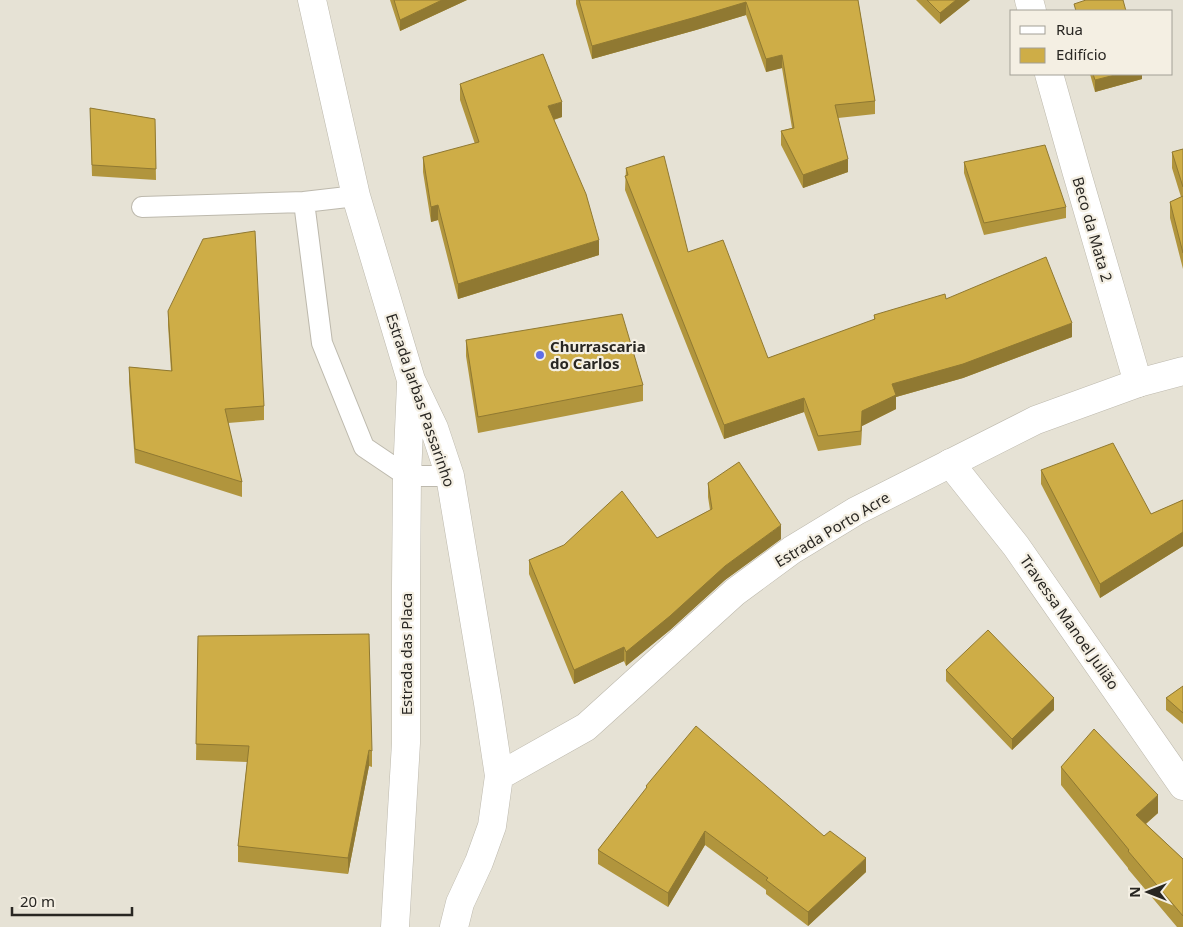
<svg xmlns="http://www.w3.org/2000/svg" width="1183" height="927" font-family="'Noto Sans',sans-serif">
<style>
.lines{fill:none;stroke-linecap:round;stroke-linejoin:round}
.lane-casing{stroke:#bdb9ad;stroke-width:22}
.street-casing{stroke:#bdb9ad;stroke-width:29}
.secondary-casing{stroke:#bdb9ad;stroke-width:29}
.lane{stroke:#fff;stroke-width:20}
.street{stroke:#fff;stroke-width:28}
.secondary{stroke:#fff;stroke-width:28}
.wall{fill:#b1953d}
.shaded-wall{fill:#907932}
.building{fill:#cead47;stroke:#907932}
.poi-dot{fill:#606ee6;stroke:#f4efe3;stroke-width:2}
.labels{text-anchor:middle;dominant-baseline:central;stroke-width:4.5;stroke-linejoin:round;paint-order:stroke}
.street-label{font-size:15px;fill:#282622;stroke:#f4efe3}
.poi-label{font-size:15px;font-weight:bold;fill:#282622;stroke:#f4efe3;text-anchor:start}
</style>
<rect width="100%" height="100%" fill="#e6e2d5"/>
<g class="lines">
<g class="lane-casing">
<path id="lane" d="M 304,202 L 356,196
M 142,207 L 304,202 L 322,343 L 364,447 L 407,476 L 450,476"/>
</g>
<g class="street-casing">
<path id="street" d="M 1029,0 L 1032,11
M 1049,74 L 1076,170 L 1138,383
M 950,463 L 1016,546 L 1183,786"/>
</g>
<g class="secondary-casing">
<path id="secondary" d="M 312,0 L 356,196 L 411,380 L 434,428 L 450,476 L 488,703 L 499,776 L 492,826 L 479,862 L 460,903 L 454,927
M 499,776 L 586,727 L 735,592 L 792,550 L 856,511 L 1036,420 L 1138,383 L 1183,371
M 395,927 L 406,743 L 406,585 L 407,476 L 411,384"/>
</g>
<use href="#lane" class="lane"/>
<use href="#street" class="street"/>
<use href="#secondary" class="secondary"/>
</g>
<path class="wall" d="M 390,0 L 467,0 L 400,31 Z
M 576,0 L 858,0 L 875,101 L 875,114 L 838,118 L 848,172 L 803,188 L 781,145 L 781,131 L 792,128 L 782,68 L 766,72 L 746,15 L 696,30 L 592,59 L 576,4 Z
M 916,0 L 970,0 L 940,24 Z
M 1090,74 L 1142,74 L 1142,79 L 1095,92 Z
M 460,84 L 562,117 L 554,120 L 599,255 L 458,299 L 438,220 L 431,222 L 423,172 L 423,157 L 475,144 L 460,100 Z
M 90,108 L 155,119 L 156,180 L 92,176 Z
M 1183,149 L 1183,269 L 1170,218 L 1170,202 L 1181,197 L 1172,168 L 1172,152 Z
M 964,162 L 1066,207 L 1066,218 L 984,235 L 964,173 Z
M 626,168 L 688,252 L 768,358 L 874,320 L 874,315 L 946,299 L 1072,337 L 963,378 L 896,397 L 896,409 L 862,426 L 861,445 L 818,451 L 804,412 L 724,439 L 625,190 Z
M 168,311 L 264,406 L 264,420 L 228,423 L 242,482 L 242,497 L 135,463 L 129,382 L 129,367 L 171,371 L 168,325 Z
M 466,340 L 643,385 L 643,401 L 478,433 L 466,356 Z
M 1041,470 L 1151,514 L 1183,500 L 1183,546 L 1100,598 L 1041,484 Z
M 708,483 L 781,539 L 725,580 L 670,630 L 626,666 L 624,661 L 574,684 L 529,574 L 529,560 L 657,538 L 710,510 L 708,497 Z
M 198,636 L 372,751 L 372,767 L 369,766 L 348,874 L 238,862 L 238,846 L 247,762 L 196,760 Z
M 946,670 L 1054,710 L 1012,750 L 946,681 Z
M 1183,686 L 1183,724 L 1166,710 L 1166,698 Z
M 1061,767 L 1158,813 L 1146,824 L 1183,859 L 1183,927 L 1177,927 L 1128,869 L 1128,868 L 1061,785 Z
M 646,786 L 866,872 L 808,926 L 766,894 L 766,890 L 705,845 L 668,907 L 598,864 L 598,850 L 646,789 Z"/>
<path class="shaded-wall" d="M 442,0 L 467,0 L 400,31 L 400,20 Z
M 956,0 L 970,0 L 940,24 L 940,13 Z
M 746,2 L 746,15 L 696,30 L 592,59 L 592,46 Z
M 782,55 L 782,68 L 766,72 L 766,59 Z
M 1119,74 L 1142,74 L 1142,79 L 1095,92 L 1095,80 Z
M 562,102 L 562,117 L 548,121 L 548,106 Z
M 848,159 L 848,172 L 803,188 L 803,175 Z
M 438,205 L 438,220 L 431,222 L 431,207 Z
M 599,240 L 599,255 L 458,299 L 458,284 Z
M 1072,323 L 1072,337 L 963,378 L 896,397 L 896,409 L 862,426 L 861,445 L 862,411 L 892,384 Z
M 804,398 L 804,412 L 724,439 L 724,425 Z
M 781,525 L 781,539 L 725,580 L 670,630 L 626,666 L 626,652 L 725,566 Z
M 1183,532 L 1183,546 L 1100,598 L 1100,584 Z
M 624,647 L 624,661 L 574,684 L 574,670 Z
M 1054,698 L 1054,710 L 1012,750 L 1012,739 Z
M 369,750 L 369,766 L 348,874 L 348,858 Z
M 1158,795 L 1158,813 L 1136,832 L 1136,815 Z
M 705,831 L 705,845 L 668,907 L 668,893 Z
M 866,858 L 866,872 L 808,926 L 808,912 Z"/>
<path class="building" d="M 394,0 L 442,0 L 400,20 Z
M 579,0 L 858,0 L 875,101 L 835,105 L 848,159 L 803,175 L 781,131 L 794,128 L 782,55 L 766,59 L 746,2 L 696,17 L 592,46 Z
M 927,0 L 956,0 L 940,13 Z
M 1086,0 L 1123,0 L 1126,11 L 1076,11 L 1074,4 Z
M 543,54 L 562,102 L 548,106 L 586,194 L 599,240 L 458,284 L 438,205 L 431,207 L 423,157 L 479,142 L 460,84 Z
M 1093,74 L 1119,74 L 1095,80 Z
M 90,108 L 155,119 L 156,169 L 92,165 Z
M 1045,145 L 1066,207 L 984,223 L 964,162 Z
M 1183,149 L 1183,187 L 1172,152 Z
M 664,156 L 688,252 L 723,240 L 768,358 L 875,319 L 874,315 L 945,294 L 946,299 L 1046,257 L 1072,323 L 963,364 L 892,384 L 896,395 L 862,411 L 861,431 L 818,436 L 804,398 L 724,425 L 625,176 L 628,175 L 626,168 Z
M 1183,196 L 1183,253 L 1170,202 Z
M 255,231 L 264,406 L 225,409 L 242,482 L 135,449 L 129,367 L 172,371 L 168,311 L 203,239 Z
M 622,314 L 643,385 L 478,417 L 466,340 Z
M 1113,443 L 1151,514 L 1183,500 L 1183,532 L 1100,584 L 1041,470 Z
M 739,462 L 781,525 L 725,566 L 670,616 L 626,652 L 624,647 L 574,670 L 529,560 L 564,545 L 622,491 L 657,538 L 712,509 L 708,483 Z
M 988,630 L 1054,698 L 1012,739 L 946,670 Z
M 369,634 L 372,751 L 369,750 L 348,858 L 238,846 L 249,746 L 196,744 L 198,636 Z
M 1183,686 L 1183,713 L 1166,698 Z
M 696,726 L 824,836 L 830,831 L 866,858 L 808,912 L 766,880 L 768,878 L 705,831 L 668,893 L 598,850 L 647,787 L 646,786 Z
M 1094,729 L 1158,795 L 1136,815 L 1183,859 L 1183,916 L 1128,851 L 1129,850 L 1061,767 Z"/>
<circle class="poi-dot" cx="540" cy="355" r="5"/>
<g class="labels">
<g class="street-label">
<text transform="translate(1093 229) rotate(74)">Beco da Mata 2</text>
<text transform="translate(421 400) rotate(71)">Estrada Jarbas Passarinho</text>
<text transform="translate(832 529) rotate(-31)">Estrada Porto Acre</text>
<text transform="translate(1070 622) rotate(55)">Travessa Manoel Julião</text>
<text transform="translate(406 654) rotate(-90)">Estrada das Placa</text>
</g>
<g class="poi-label">
<text x="550" y="346">Churrascaria<tspan x="550" dy="17">do Carlos</tspan></text>
</g>
</g>
<rect x="1010" y="10" width="162" height="65" fill="#f4efe3" stroke="#a29f96"/>
<rect x="1020" y="26" width="25" height="8" fill="#ffffff" stroke="#a29f96"/>
<text x="1056" y="35" font-size="15" fill="#282622">Rua</text>
<rect x="1020" y="48" width="25" height="15" fill="#cead47" stroke="#a29f96"/>
<text x="1056" y="60" font-size="15" fill="#282622">Edifício</text>
<g transform="translate(1148 892) rotate(270)" stroke="#f4efe3" stroke-width="4" paint-order="stroke">
<path d="M0-4L9 19L0 12L-9 19Z" fill="#282622"/>
<text y="-8" font-size="14" font-weight="bold" text-anchor="middle" fill="#282622">N</text>
</g>
<path d="M12 907v8h120v-8" fill="none" stroke="#282622" stroke-width="2.5"/>
<text x="20" y="907" font-size="15" fill="#282622" stroke="#f4efe3" stroke-width="4" paint-order="stroke">20 m</text>
</svg>
